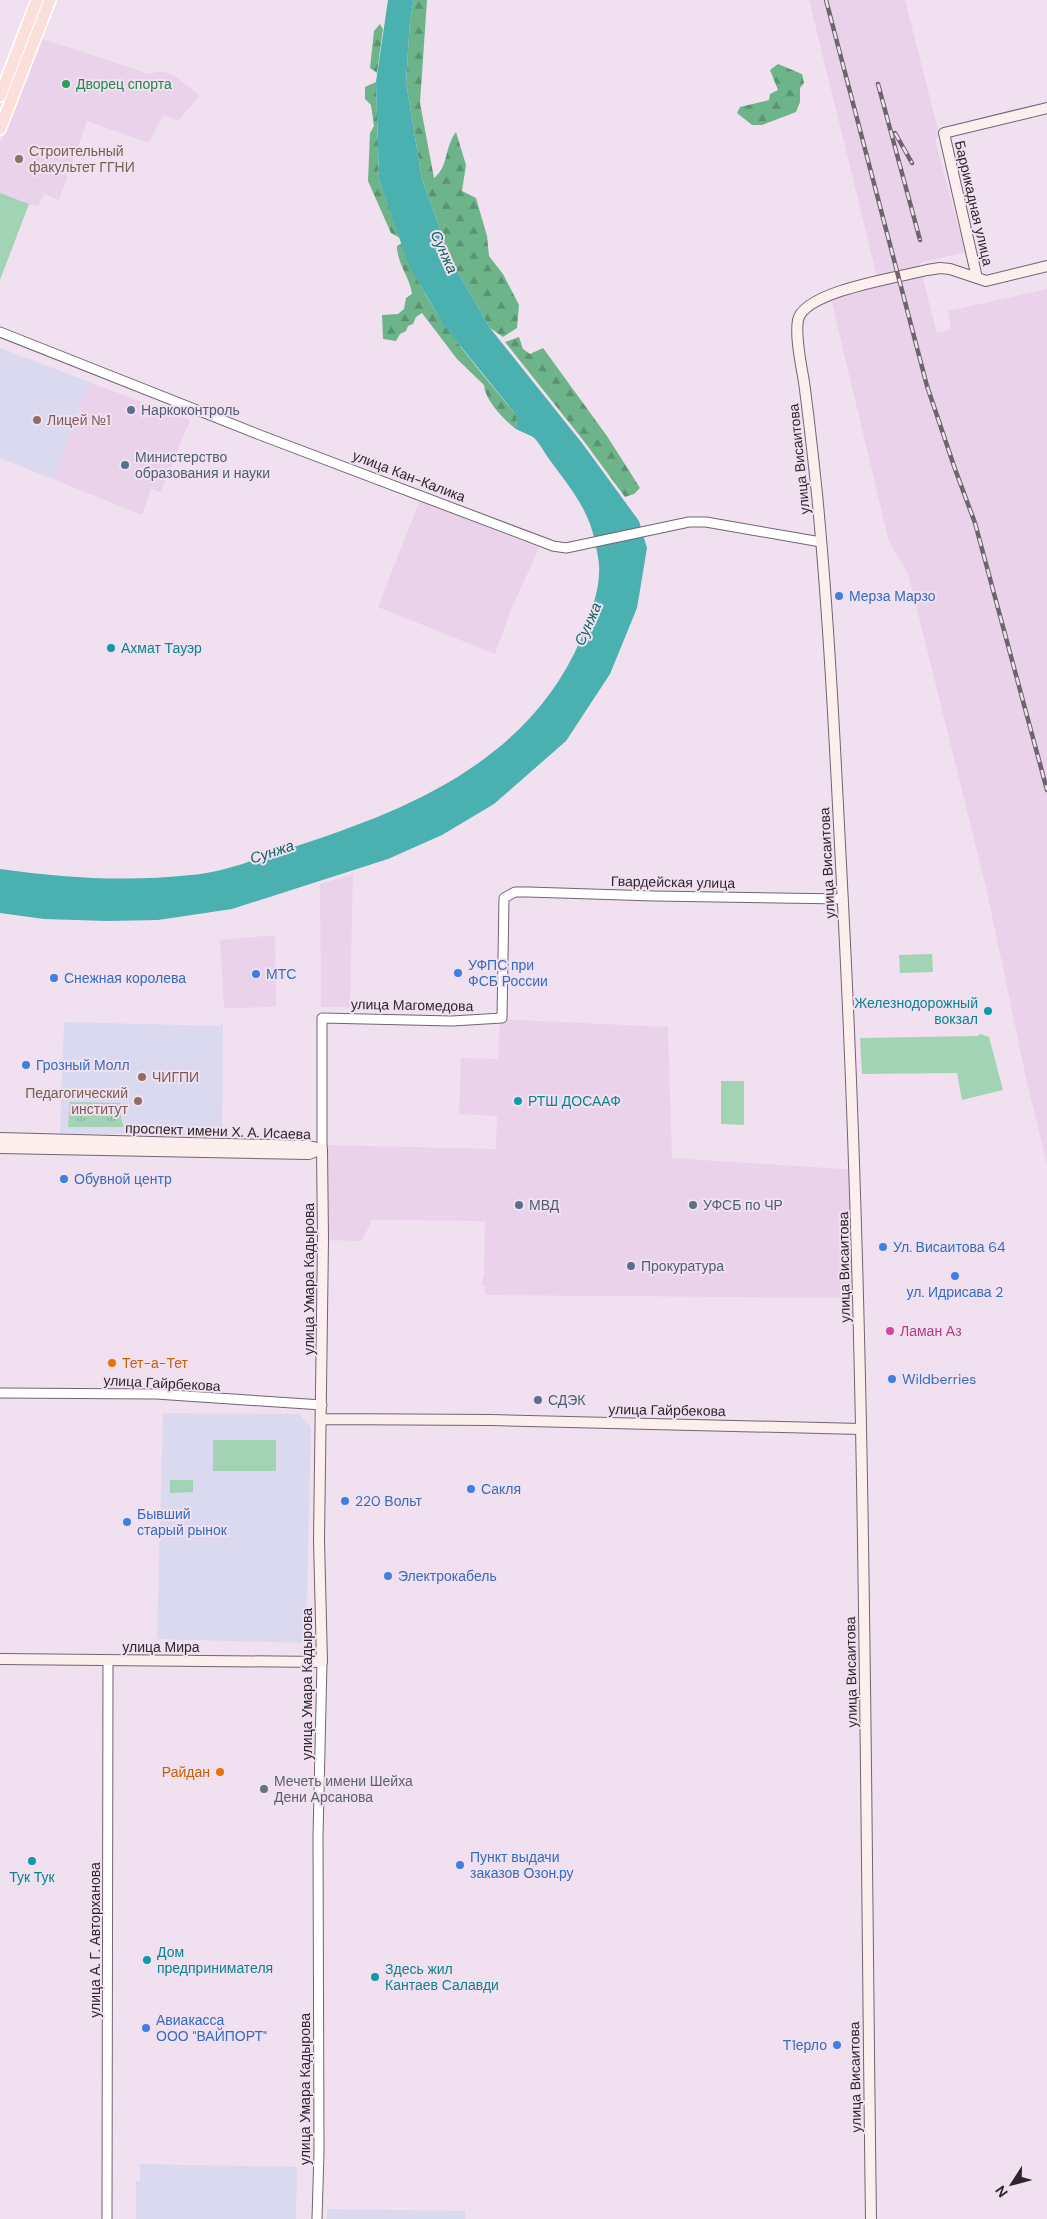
<svg xmlns="http://www.w3.org/2000/svg" width="1047" height="2219" font-family="'DM Sans',sans-serif">
<style>
.built{fill:#ead3ea}
.education{fill:#dbd9ef}
.grass{fill:url(#grass-tufts)}
.forest{fill:url(#forest-firs)}
.park{fill:#a2d3b4}
.water{fill:#4bb0b0}
.lines{fill:none;stroke-linecap:round;stroke-linejoin:round}
.tertiary-casing{stroke:#726472;stroke-width:11}
.secondary-casing{stroke:#726472;stroke-width:12}
.primary-casing{stroke:#fff;stroke-width:14}
.tertiary{stroke:#fff;stroke-width:9}
.secondary{stroke:#fdefed;stroke-width:10}
.primary{stroke:#fbdfdb;stroke-width:11}
.rail-casing{stroke:#6e646e;stroke-width:4.5}
.rail{stroke:#f1e0f0;stroke-width:2.5;stroke-dasharray:8;stroke-linecap:butt}
.leisure-dot{fill:#2e9e5b;stroke:#f1e0f0;stroke-width:2}
.education-dot{fill:#8d6e63;stroke:#f1e0f0;stroke-width:2}
.service-dot{fill:#5c6f8a;stroke:#f1e0f0;stroke-width:2}
.shop-dot{fill:#3f7fe0;stroke:#f1e0f0;stroke-width:2}
.culture-dot{fill:#0f9aa8;stroke:#f1e0f0;stroke-width:2}
.hotel-dot{fill:#d1479c;stroke:#f1e0f0;stroke-width:2}
.food-dot{fill:#e8710a;stroke:#f1e0f0;stroke-width:2}
.worship-dot{fill:#6b7280;stroke:#f1e0f0;stroke-width:2}
.labels{text-anchor:middle;dominant-baseline:central;stroke-width:4;stroke-linejoin:round;paint-order:stroke}
.leisure-label{font-size:14px;fill:#27864d;stroke:#f1e0f0;text-anchor:start}
.education-label{font-size:14px;fill:#785e54;stroke:#f1e0f0;text-anchor:start}
.street-label{font-size:14px;fill:#2d272d;stroke:#f1e0f0}
.service-label{font-size:14px;fill:#4e5e75;stroke:#f1e0f0;text-anchor:start}
.shop-label{font-size:14px;fill:#366cbe;stroke:#f1e0f0;text-anchor:start}
.culture-label{font-size:14px;fill:#0d838f;stroke:#f1e0f0;text-anchor:start}
.hotel-label{font-size:14px;fill:#b23c85;stroke:#f1e0f0;text-anchor:start}
.food-label{font-size:14px;fill:#c56008;stroke:#f1e0f0;text-anchor:start}
.worship-label{font-size:14px;fill:#5b616d;stroke:#f1e0f0;text-anchor:start}
.water-label{font-size:15px;font-style:italic;fill:#0c6363;stroke:#f1e0f0}
</style>
<defs>
<pattern id="grass-tufts" width="24" height="20" patternUnits="userSpaceOnUse" patternTransform="scale(1.25)"><rect width="24" height="20" fill="#a2d3b4"/><path d="M3 7l-1-3M5 7V3M7 7l1-3M15 17l-1-3M17 17v-4M19 17l1-3" fill="none" stroke="#8cb59b"/></pattern>
<pattern id="forest-firs" width="22" height="20" patternUnits="userSpaceOnUse" patternTransform="scale(1.25)"><rect width="22" height="20" fill="#6eb48b"/><path d="M5 1l3.5 6h-7zM16 11l3.5 6h-7z" fill="#5b9272"/></pattern>
</defs>
<rect width="100%" height="100%" fill="#f1e0f0"/>
<path class="built" d="M 809,0 L 905,0 L 940,137 L 935,139 L 965,252 L 919,263 L 937,333 L 951,329 L 948,311 L 1047,289 L 1047,1164 L 1027,1083 L 987,892 L 908,573 L 889,542 L 831,299 L 877,277 Z
M 40,38 L 149,74 L 161,71 L 175,76 L 200,96 L 178,121 L 163,115 L 149,143 L 87,121 L 59,200 L 44,194 L 38,207 L 29,204 L 0,193 L 0,143 Z
M 89,382 L 190,420 L 161,492 L 151,489 L 142,515 L 53,479 Z
M 420,500 L 539,548 L 510,612 L 495,654 L 378,607 Z
M 353,874 L 350,1007 L 321,1007 L 320,884 Z
M 275,935 L 276,1007 L 224,1008 L 220,940 Z
M 500,1019 L 668,1027 L 672,1158 L 859,1170 L 864,1298 L 485,1295 L 484,1285 L 481,1285 L 484,1274 L 485,1221 L 372,1220 L 362,1241 L 325,1240 L 328,1145 L 496,1149 L 497,1116 L 459,1114 L 461,1058 L 498,1059 Z"/>
<path class="education" d="M 0,348 L 89,382 L 53,479 L 0,458 Z
M 223,1021 L 222,1134 L 220,1136 L 60,1133 L 64,1022 L 220,1026 Z
M 163,1413 L 299,1414 L 311,1427 L 306,1643 L 157,1639 Z
M 140,2164 L 297,2167 L 296,2219 L 136,2219 L 136,2181 L 140,2181 Z
M 327,2209 L 465,2211 L 465,2219 L 327,2219 Z"/>
<path class="grass" d="M 70,1102 L 121,1103 L 121,1119 L 124,1127 L 68,1127 Z"/>
<path class="forest" d="M 414,0 L 427,0 L 420,103 L 434,178 C 449,166 444,148 456,132 L 466,165 L 462,191 L 476,198 L 487,236 L 489,256 L 503,274 L 519,305 L 517,328 L 503,337 L 490,328 L 451,260 L 422,179 L 406,82 L 410,20 Z
M 380,24 L 383,29 L 377,73 L 370,68 L 374,31 Z
M 778,64 L 802,74 L 804,83 L 800,88 L 800,102 L 796,112 L 762,125 L 752,125 L 737,113 L 740,107 L 769,100 L 770,94 L 778,90 L 770,70 Z
M 376,82 L 379,179 L 400,238 L 391,233 L 368,181 L 370,133 L 374,126 L 371,105 L 365,99 L 365,87 Z
M 402,243 C 425,310 473,362 517,416 L 516,429 C 504,420 485,400 484,385 L 457,359 L 422,313 L 416,317 L 413,324 L 408,326 L 406,331 L 400,334 L 396,341 L 383,339 L 382,315 L 398,314 L 404,309 L 406,298 L 412,294 C 410,277 397,264 397,246 Z
M 519,337 L 523,349 L 530,354 L 543,348 L 607,436 L 640,488 L 634,494 L 625,497 L 583,440 L 505,342 Z"/>
<path class="park" d="M 0,193 L 29,204 L 0,280 Z
M 932,954 L 933,972 L 900,973 L 899,955 Z
M 980,1034 L 989,1037 L 1003,1090 L 962,1100 L 957,1073 L 862,1074 L 860,1038 L 978,1036 Z
M 721,1081 L 744,1081 L 744,1125 L 721,1124 Z
M 213,1440 L 276,1440 L 276,1471 L 213,1471 Z
M 170,1480 L 193,1480 L 193,1492 L 170,1493 Z"/>
<path class="water" d="M 388,0 L 414,0 L 410,20 L 406,82 L 422,179 L 451,260 L 490,328 L 582,443 L 639,521 L 647,548 L 637,608 L 610,674 L 566,741 L 494,804 L 442,835 L 388,859 L 232,909 L 158,920 L 107,921 L 44,919 L 0,913 L 0,869 C 64,878 127,882 191,875 C 224,872 256,859 287,849 C 407,811 528,762 581,639 C 588,621 599,593 599,573 C 600,563 597,552 595,542 C 589,509 568,485 549,459 C 544,452 539,442 533,437 C 528,434 521,432 516,429 L 517,416 L 445,327 L 409,266 L 379,179 L 376,82 Z"/>
<g class="lines">
<g class="tertiary-casing">
<path id="tertiary" d="M 0,332 L 260,435 L 553,546 L 566,548 L 689,522 L 706,522 L 821,542
M 322,1149 L 322,1018 L 452,1021 L 502,1018 L 504,898 L 515,892 L 528,892 L 654,896 L 843,899
M 0,1393 L 156,1394 L 322,1405
M 107,2219 L 108,1660
M 317,2219 L 319,2152 L 318,1837 L 322,1662"/>
</g>
<g class="secondary-casing">
<path id="secondary" d="M 977,278 L 944,133 L 1047,108
M 0,1138 L 309,1146 L 322,1149
M 0,1148 L 309,1154 L 322,1149
M 322,1419 L 491,1420 L 861,1429
M 0,1659 L 322,1662 L 319,1540 L 323,1239 L 322,1149
M 871,2219 C 865,1781 866,1342 843,904 C 836,767 830,630 817,494 C 813,456 809,419 804,382 C 801,364 795,337 798,320 C 804,291 900,277 927,270 L 940,268 L 950,269 L 986,281 L 1047,266"/>
</g>
<g class="primary-casing">
<path id="primary" d="M 0,96 L 37,0
M 0,129 L 50,0"/>
</g>
<use href="#tertiary" class="tertiary"/>
<use href="#secondary" class="secondary"/>
<use href="#primary" class="primary"/>
<g class="rail-casing">
<path id="rail" d="M 826,0 L 927,386 L 955,469 L 975,523 L 1047,790
M 878,84 L 920,240
M 895,133 L 912,163"/>
</g>
<use href="#rail" class="rail"/>
</g>
<circle class="leisure-dot" cx="66" cy="84" r="5"/>
<g class="education-dot">
<circle cx="19" cy="159" r="5"/>
<circle cx="37" cy="420" r="5"/>
<circle cx="142" cy="1077" r="5"/>
<circle cx="138" cy="1101" r="5"/>
</g>
<g class="service-dot">
<circle cx="131" cy="410" r="5"/>
<circle cx="125" cy="465" r="5"/>
<circle cx="519" cy="1205" r="5"/>
<circle cx="693" cy="1205" r="5"/>
<circle cx="631" cy="1266" r="5"/>
<circle cx="538" cy="1400" r="5"/>
</g>
<g class="shop-dot">
<circle cx="839" cy="596" r="5"/>
<circle cx="458" cy="973" r="5"/>
<circle cx="256" cy="974" r="5"/>
<circle cx="54" cy="978" r="5"/>
<circle cx="26" cy="1065" r="5"/>
<circle cx="64" cy="1179" r="5"/>
<circle cx="883" cy="1247" r="5"/>
<circle cx="955" cy="1276" r="5"/>
<circle cx="892" cy="1379" r="5"/>
<circle cx="471" cy="1489" r="5"/>
<circle cx="345" cy="1501" r="5"/>
<circle cx="127" cy="1522" r="5"/>
<circle cx="388" cy="1576" r="5"/>
<circle cx="460" cy="1865" r="5"/>
<circle cx="146" cy="2028" r="5"/>
<circle cx="837" cy="2045" r="5"/>
</g>
<g class="culture-dot">
<circle cx="111" cy="648" r="5"/>
<circle cx="988" cy="1011" r="5"/>
<circle cx="518" cy="1101" r="5"/>
<circle cx="32" cy="1861" r="5"/>
<circle cx="147" cy="1960" r="5"/>
<circle cx="375" cy="1977" r="5"/>
</g>
<circle class="hotel-dot" cx="890" cy="1331" r="5"/>
<g class="food-dot">
<circle cx="112" cy="1363" r="5"/>
<circle cx="220" cy="1772" r="5"/>
</g>
<circle class="worship-dot" cx="264" cy="1789" r="5"/>
<g class="labels">
<g class="leisure-label">
<text x="76" y="84">Дворец спорта</text>
</g>
<g class="education-label">
<text x="29" y="151">Строительный<tspan x="29" dy="16">факультет ГГНИ</tspan></text>
<text x="47" y="420">Лицей №1</text>
<text x="152" y="1077">ЧИГПИ</text>
<text x="128" y="1093" text-anchor="end">Педагогический<tspan x="128" dy="16">институт</tspan></text>
</g>
<g class="street-label">
<text transform="translate(974 203) rotate(77)">Баррикадная улица</text>
<text transform="translate(799 459) rotate(-96)">улица Висаитова</text>
<text transform="translate(409 476) rotate(21)">улица Кан-Калика</text>
<text transform="translate(827 863) rotate(-93)">улица Висаитова</text>
<text transform="translate(673 882) rotate(1)">Гвардейская улица</text>
<text transform="translate(412 1005) rotate(1)">улица Магомедова</text>
<text transform="translate(218 1131) rotate(2)">проспект имени Х. А. Исаева</text>
<text transform="translate(844 1267) rotate(-91)">улица Висаитова</text>
<text transform="translate(309 1279) rotate(-90)">улица Умара Кадырова</text>
<text transform="translate(162 1383) rotate(3)">улица Гайрбекова</text>
<text transform="translate(667 1410) rotate(1)">улица Гайрбекова</text>
<text x="161" y="1647">улица Мира</text>
<text transform="translate(851 1672) rotate(-91)">улица Висаитова</text>
<text transform="translate(307 1684) rotate(-90)">улица Умара Кадырова</text>
<text transform="translate(95 1940) rotate(-90)">улица А. Г. Авторханова</text>
<text transform="translate(855 2077) rotate(-91)">улица Висаитова</text>
<text transform="translate(305 2089) rotate(-90)">улица Умара Кадырова</text>
</g>
<g class="service-label">
<text x="141" y="410">Наркоконтроль</text>
<text x="135" y="457">Министерство<tspan x="135" dy="16">образования и науки</tspan></text>
<text x="529" y="1205">МВД</text>
<text x="703" y="1205">УФСБ по ЧР</text>
<text x="641" y="1266">Прокуратура</text>
<text x="548" y="1400">СДЭК</text>
</g>
<g class="shop-label">
<text x="849" y="596">Мерза Марзо</text>
<text x="468" y="965">УФПС при<tspan x="468" dy="16">ФСБ России</tspan></text>
<text x="266" y="974">МТС</text>
<text x="64" y="978">Снежная королева</text>
<text x="36" y="1065">Грозный Молл</text>
<text x="74" y="1179">Обувной центр</text>
<text x="893" y="1247">Ул. Висаитова 64</text>
<text x="955" y="1292" text-anchor="middle">ул. Идрисава 2</text>
<text x="902" y="1379">Wildberries</text>
<text x="481" y="1489">Сакля</text>
<text x="355" y="1501">220 Вольт</text>
<text x="137" y="1514">Бывший<tspan x="137" dy="16">старый рынок</tspan></text>
<text x="398" y="1576">Электрокабель</text>
<text x="470" y="1857">Пункт выдачи<tspan x="470" dy="16">заказов Озон.ру</tspan></text>
<text x="156" y="2020">Авиакасса<tspan x="156" dy="16">ООО "ВАЙПОРТ"</tspan></text>
<text x="827" y="2045" text-anchor="end">Т1ерло</text>
</g>
<g class="culture-label">
<text x="121" y="648">Ахмат Тауэр</text>
<text x="978" y="1003" text-anchor="end">Железнодорожный<tspan x="978" dy="16">вокзал</tspan></text>
<text x="528" y="1101">РТШ ДОСААФ</text>
<text x="32" y="1877" text-anchor="middle">Тук Тук</text>
<text x="157" y="1952">Дом<tspan x="157" dy="16">предпринимателя</tspan></text>
<text x="385" y="1969">Здесь жил<tspan x="385" dy="16">Кантаев Салавди</tspan></text>
</g>
<g class="hotel-label">
<text x="900" y="1331">Ламан Аз</text>
</g>
<g class="food-label">
<text x="122" y="1363">Тет-а-Тет</text>
<text x="210" y="1772" text-anchor="end">Райдан</text>
</g>
<g class="worship-label">
<text x="274" y="1781">Мечеть имени Шейха<tspan x="274" dy="16">Дени Арсанова</tspan></text>
</g>
<g class="water-label">
<text transform="translate(444 252) rotate(66)">Сунжа</text>
<text transform="translate(588 624) rotate(-66)">Сунжа</text>
<text transform="translate(272 852) rotate(-18)">Сунжа</text>
</g>
</g>
<g transform="translate(1012 2184) rotate(234)" stroke="#f1e0f0" stroke-width="4" paint-order="stroke">
<path d="M0-4L9 19L0 12L-9 19Z" fill="#2d272d"/>
<text y="-8" font-size="14" font-weight="bold" text-anchor="middle" fill="#2d272d">N</text>
</g>
</svg>
